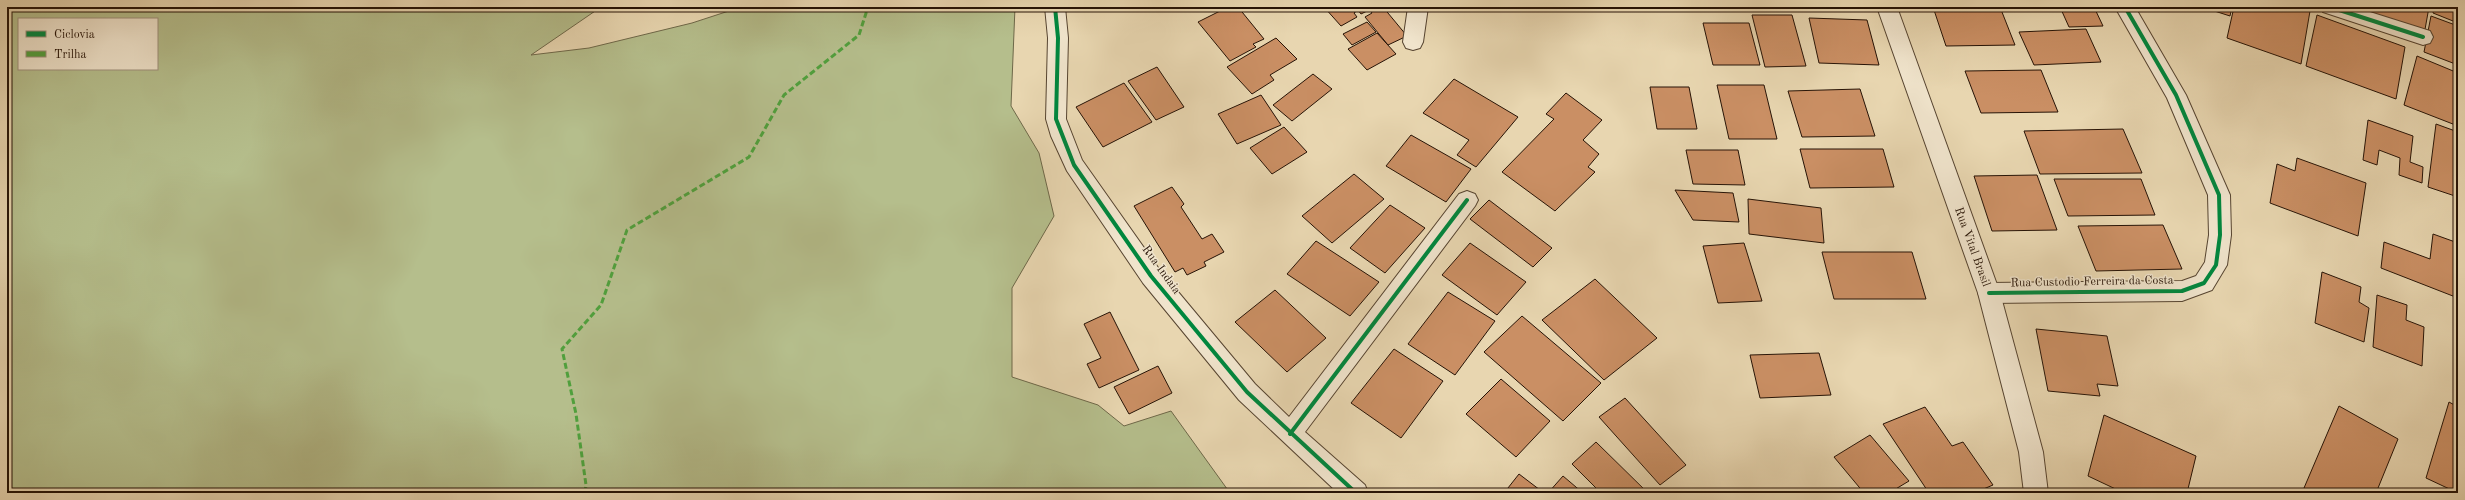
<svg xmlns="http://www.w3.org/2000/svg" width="2465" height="500" font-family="'Old Standard TT',serif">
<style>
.green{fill:#b5be8c;stroke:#6e6849;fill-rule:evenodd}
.building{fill:#ca8f64;stroke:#261306}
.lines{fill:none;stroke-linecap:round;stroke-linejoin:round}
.minor-casing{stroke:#564430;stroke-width:2}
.tertiary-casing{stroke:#564430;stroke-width:2}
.minor{fill:#f0e4cc;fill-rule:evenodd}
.tertiary{fill:#f0e4cc;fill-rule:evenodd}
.quiet{stroke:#50a03d;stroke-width:3;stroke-dasharray:6 3;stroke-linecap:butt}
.cycleway-casing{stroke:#f0e4cc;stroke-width:6}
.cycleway{stroke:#00873e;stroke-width:4}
.labels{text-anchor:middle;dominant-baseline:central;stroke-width:3;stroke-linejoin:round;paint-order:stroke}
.street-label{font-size:12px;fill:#261306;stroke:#f0e4cc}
</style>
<rect width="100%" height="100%" fill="#e8d6b0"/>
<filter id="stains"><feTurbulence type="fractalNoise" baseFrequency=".005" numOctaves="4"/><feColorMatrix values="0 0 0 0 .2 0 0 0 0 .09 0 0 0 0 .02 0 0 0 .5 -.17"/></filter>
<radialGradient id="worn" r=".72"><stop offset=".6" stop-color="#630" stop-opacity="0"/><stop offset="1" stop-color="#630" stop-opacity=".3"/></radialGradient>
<path class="green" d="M 7,7 L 601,7 L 531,55 L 589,48 L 692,23 L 741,7 L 1015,7 L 1011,106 L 1039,153 L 1054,216 L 1012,288 L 1012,377 L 1098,405 L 1124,426 L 1171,411 L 1230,493 L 7,493 ZM 19,19 L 157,19 L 157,69 L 19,69 Z"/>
<path class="building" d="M 1228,7 L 1238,7 L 1264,39 L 1253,44 L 1256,47 L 1230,61 L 1198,22 Z
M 1324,7 L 1363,7 L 1367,11 L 1361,14 L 1358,10 L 1354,13 L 1357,17 L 1341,26 Z
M 1375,7 L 1378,10 L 1383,7 L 1407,36 L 1388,45 L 1365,17 L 1372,13 L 1370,10 Z
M 1933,7 L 2000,7 L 2015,45 L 1946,46 Z
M 2060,7 L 2094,7 L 2103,26 L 2069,27 Z
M 2202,7 L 2232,7 L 2230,16 Z
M 2234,7 L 2298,7 L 2310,11 L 2301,64 L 2227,38 Z
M 2360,7 L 2429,7 L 2424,35 L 2359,12 Z
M 2434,7 L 2458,7 L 2458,23 L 2433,13 Z
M 1752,15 L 1792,15 L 1806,66 L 1765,67 Z
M 2317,15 L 2405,47 L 2396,99 L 2306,66 Z
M 2431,16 L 2458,26 L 2458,65 L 2424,52 Z
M 1809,18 L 1867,20 L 1879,65 L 1819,63 Z
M 1367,22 L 1376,32 L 1352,45 L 1343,34 Z
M 1703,23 L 1749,23 L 1760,65 L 1713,65 Z
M 2086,29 L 2101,62 L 2034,65 L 2019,32 Z
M 1377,33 L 1396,54 L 1367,70 L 1348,49 Z
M 1276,38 L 1297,59 L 1270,75 L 1274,80 L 1252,94 L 1227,67 Z
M 2417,56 L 2458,73 L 2458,126 L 2404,105 Z
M 1157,67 L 1184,107 L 1156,120 L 1128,81 Z
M 2041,70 L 2058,112 L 1981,113 L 1965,71 Z
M 1313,74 L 1332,89 L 1292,121 L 1273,105 Z
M 1454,79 L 1518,117 L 1476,167 L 1457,155 L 1469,140 L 1423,113 Z
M 1124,83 L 1152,122 L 1103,147 L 1076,107 Z
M 1717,85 L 1764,85 L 1777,139 L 1729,139 Z
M 1650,87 L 1689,87 L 1697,129 L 1657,129 Z
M 1860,89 L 1875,136 L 1802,137 L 1788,91 Z
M 1566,93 L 1602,120 L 1583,140 L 1599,154 L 1588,167 L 1595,172 L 1555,211 L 1502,172 L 1554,119 L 1546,114 Z
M 1261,95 L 1281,125 L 1237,144 L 1218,114 Z
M 2368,120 L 2413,136 L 2410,162 L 2423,167 L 2422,183 L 2399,175 L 2400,158 L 2379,150 L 2377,165 L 2363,160 Z
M 2436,124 L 2458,132 L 2458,197 L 2428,187 Z
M 1284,127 L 1307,152 L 1272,174 L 1250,148 Z
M 2123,129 L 2142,173 L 2040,174 L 2024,131 Z
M 1411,135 L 1471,169 L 1446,202 L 1386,166 Z
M 1800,149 L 1883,149 L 1894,187 L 1810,188 Z
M 1686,150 L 1738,150 L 1745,185 L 1693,184 Z
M 2297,158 L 2366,183 L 2358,236 L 2270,203 L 2277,164 L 2295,171 Z
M 1354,174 L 1384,199 L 1332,243 L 1302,216 Z
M 2037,175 L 2057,230 L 1992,231 L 1974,176 Z
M 2054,179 L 2141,179 L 2155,215 L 2068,216 Z
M 1172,187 L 1184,204 L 1181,207 L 1202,239 L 1212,234 L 1224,252 L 1204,262 L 1206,266 L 1187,275 L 1183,268 L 1175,272 L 1134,206 Z
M 1675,190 L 1733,193 L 1739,222 L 1693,220 Z
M 1748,199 L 1821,208 L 1824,243 L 1749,234 Z
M 1489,200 L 1552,248 L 1533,267 L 1470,219 Z
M 1390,205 L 1425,228 L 1385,273 L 1350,248 Z
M 2163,225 L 2182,269 L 2096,271 L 2078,226 Z
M 2433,234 L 2458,243 L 2458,298 L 2381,268 L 2384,242 L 2430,259 Z
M 1316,241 L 1379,282 L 1350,316 L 1287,274 Z
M 1470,243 L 1526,282 L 1497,315 L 1442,275 Z
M 1744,243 L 1762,301 L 1718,303 L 1703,246 Z
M 1822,252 L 1912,252 L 1926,299 L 1834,299 Z
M 2322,272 L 2361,287 L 2359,302 L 2369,308 L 2364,342 L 2315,323 Z
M 1595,279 L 1657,338 L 1604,380 L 1542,320 Z
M 1275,290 L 1326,338 L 1287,372 L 1235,322 Z
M 1448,292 L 1495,321 L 1455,375 L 1408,344 Z
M 2377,295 L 2407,305 L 2406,320 L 2424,327 L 2422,366 L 2373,347 Z
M 1110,312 L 1139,370 L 1099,388 L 1087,364 L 1101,358 L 1084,324 Z
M 1522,316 L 1601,383 L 1563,421 L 1484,352 Z
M 2036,329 L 2107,336 L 2118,386 L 2097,384 L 2100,396 L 2048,391 Z
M 1394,349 L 1443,381 L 1401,438 L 1351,403 Z
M 1819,353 L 1831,395 L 1760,398 L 1750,355 Z
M 1158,366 L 1172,393 L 1129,414 L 1114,387 Z
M 1501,379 L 1550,421 L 1516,457 L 1466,414 Z
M 1625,398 L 1686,465 L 1660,485 L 1599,417 Z
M 2449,402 L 2458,407 L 2458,493 L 2426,478 Z
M 2339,406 L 2398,439 L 2376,493 L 2313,493 L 2304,488 Z
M 1925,407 L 1952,446 L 1963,442 L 1993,485 L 1974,493 L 1929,493 L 1883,424 Z
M 2104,415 L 2196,456 L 2187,493 L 2124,493 L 2088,476 Z
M 1870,435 L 1909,481 L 1889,493 L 1864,493 L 1834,457 Z
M 1596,442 L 1648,493 L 1601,493 L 1572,464 Z
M 1519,474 L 1540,490 L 1538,493 L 1504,493 Z
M 1563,476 L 1583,493 L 1548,493 Z"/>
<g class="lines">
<g class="minor-casing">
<path id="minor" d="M 1045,7 L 1065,7 L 1068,38 L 1066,119 L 1082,160 L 1159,269 L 1255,384 L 1289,417 L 1459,194 L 1467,191 L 1475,194 L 1478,200 L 1475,206 L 1305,432 L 1365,485 L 1368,493 L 1338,493 L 1239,400 L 1143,283 L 1067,171 L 1051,136 L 1046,119 L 1048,38 Z
M 1408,7 L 1428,7 L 1423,42 L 1420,48 L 1413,50 L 1406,48 L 1403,42 Z
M 2115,7 L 2135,7 L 2186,95 L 2230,195 L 2231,235 L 2227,265 L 2212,290 L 2182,301 L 1989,303 L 1981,300 L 1978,293 L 1981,286 L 1989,283 L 2182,281 L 2196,276 L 2205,262 L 2209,235 L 2208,195 L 2167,98 Z
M 2320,7 L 2354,7 L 2430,31 L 2433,37 L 2430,43 L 2423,45 L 2323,12 Z"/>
</g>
<g class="tertiary-casing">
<path id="tertiary" d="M 1877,7 L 1897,7 L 2000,293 L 2043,452 L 2048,493 L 2024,493 L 2019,452 L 1978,293 Z"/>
</g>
<use href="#minor" class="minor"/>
<use href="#tertiary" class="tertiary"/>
<path class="quiet" d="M 585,493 L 586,485 L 576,414 L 562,349 L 601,305 L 627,230 L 749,157 L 784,95 L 859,35 L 868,7"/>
<g class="cycleway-casing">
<path id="cycleway" d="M 1055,7 L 1058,38 L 1056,119 L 1074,165 L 1151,276 L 1247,392 L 1356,493
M 2330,7 L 2423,37
M 1989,293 L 2182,291 L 2204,283 L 2216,265 L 2220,235 L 2219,195 L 2176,95 L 2125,7
M 1290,434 L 1467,200"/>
</g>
<use href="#cycleway" class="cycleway"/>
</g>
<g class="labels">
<g class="street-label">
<text transform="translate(1972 247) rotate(70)">Rua Vital Brasil</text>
<text transform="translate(1161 270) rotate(54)">Rua Indaia</text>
<text transform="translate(2092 282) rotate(-1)">Rua Custodio Ferreira da Costa</text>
</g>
</g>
<rect width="2465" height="500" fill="none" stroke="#e8d6b0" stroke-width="24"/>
<rect x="8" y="8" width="2449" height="484" fill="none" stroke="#261306" stroke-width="2"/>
<rect x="12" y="12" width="2441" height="476" fill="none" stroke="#261306"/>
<rect x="18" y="18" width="140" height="52" fill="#f0e4cc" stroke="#9f907d"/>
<rect x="26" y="31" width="20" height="6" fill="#00873e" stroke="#9f907d"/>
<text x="54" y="38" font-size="12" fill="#261306">Ciclovia</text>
<rect x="26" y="51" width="20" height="6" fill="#50a03d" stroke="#9f907d"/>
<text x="54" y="58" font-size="12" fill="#261306">Trilha</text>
<rect width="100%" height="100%" filter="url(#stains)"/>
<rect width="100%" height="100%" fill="url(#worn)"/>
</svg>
